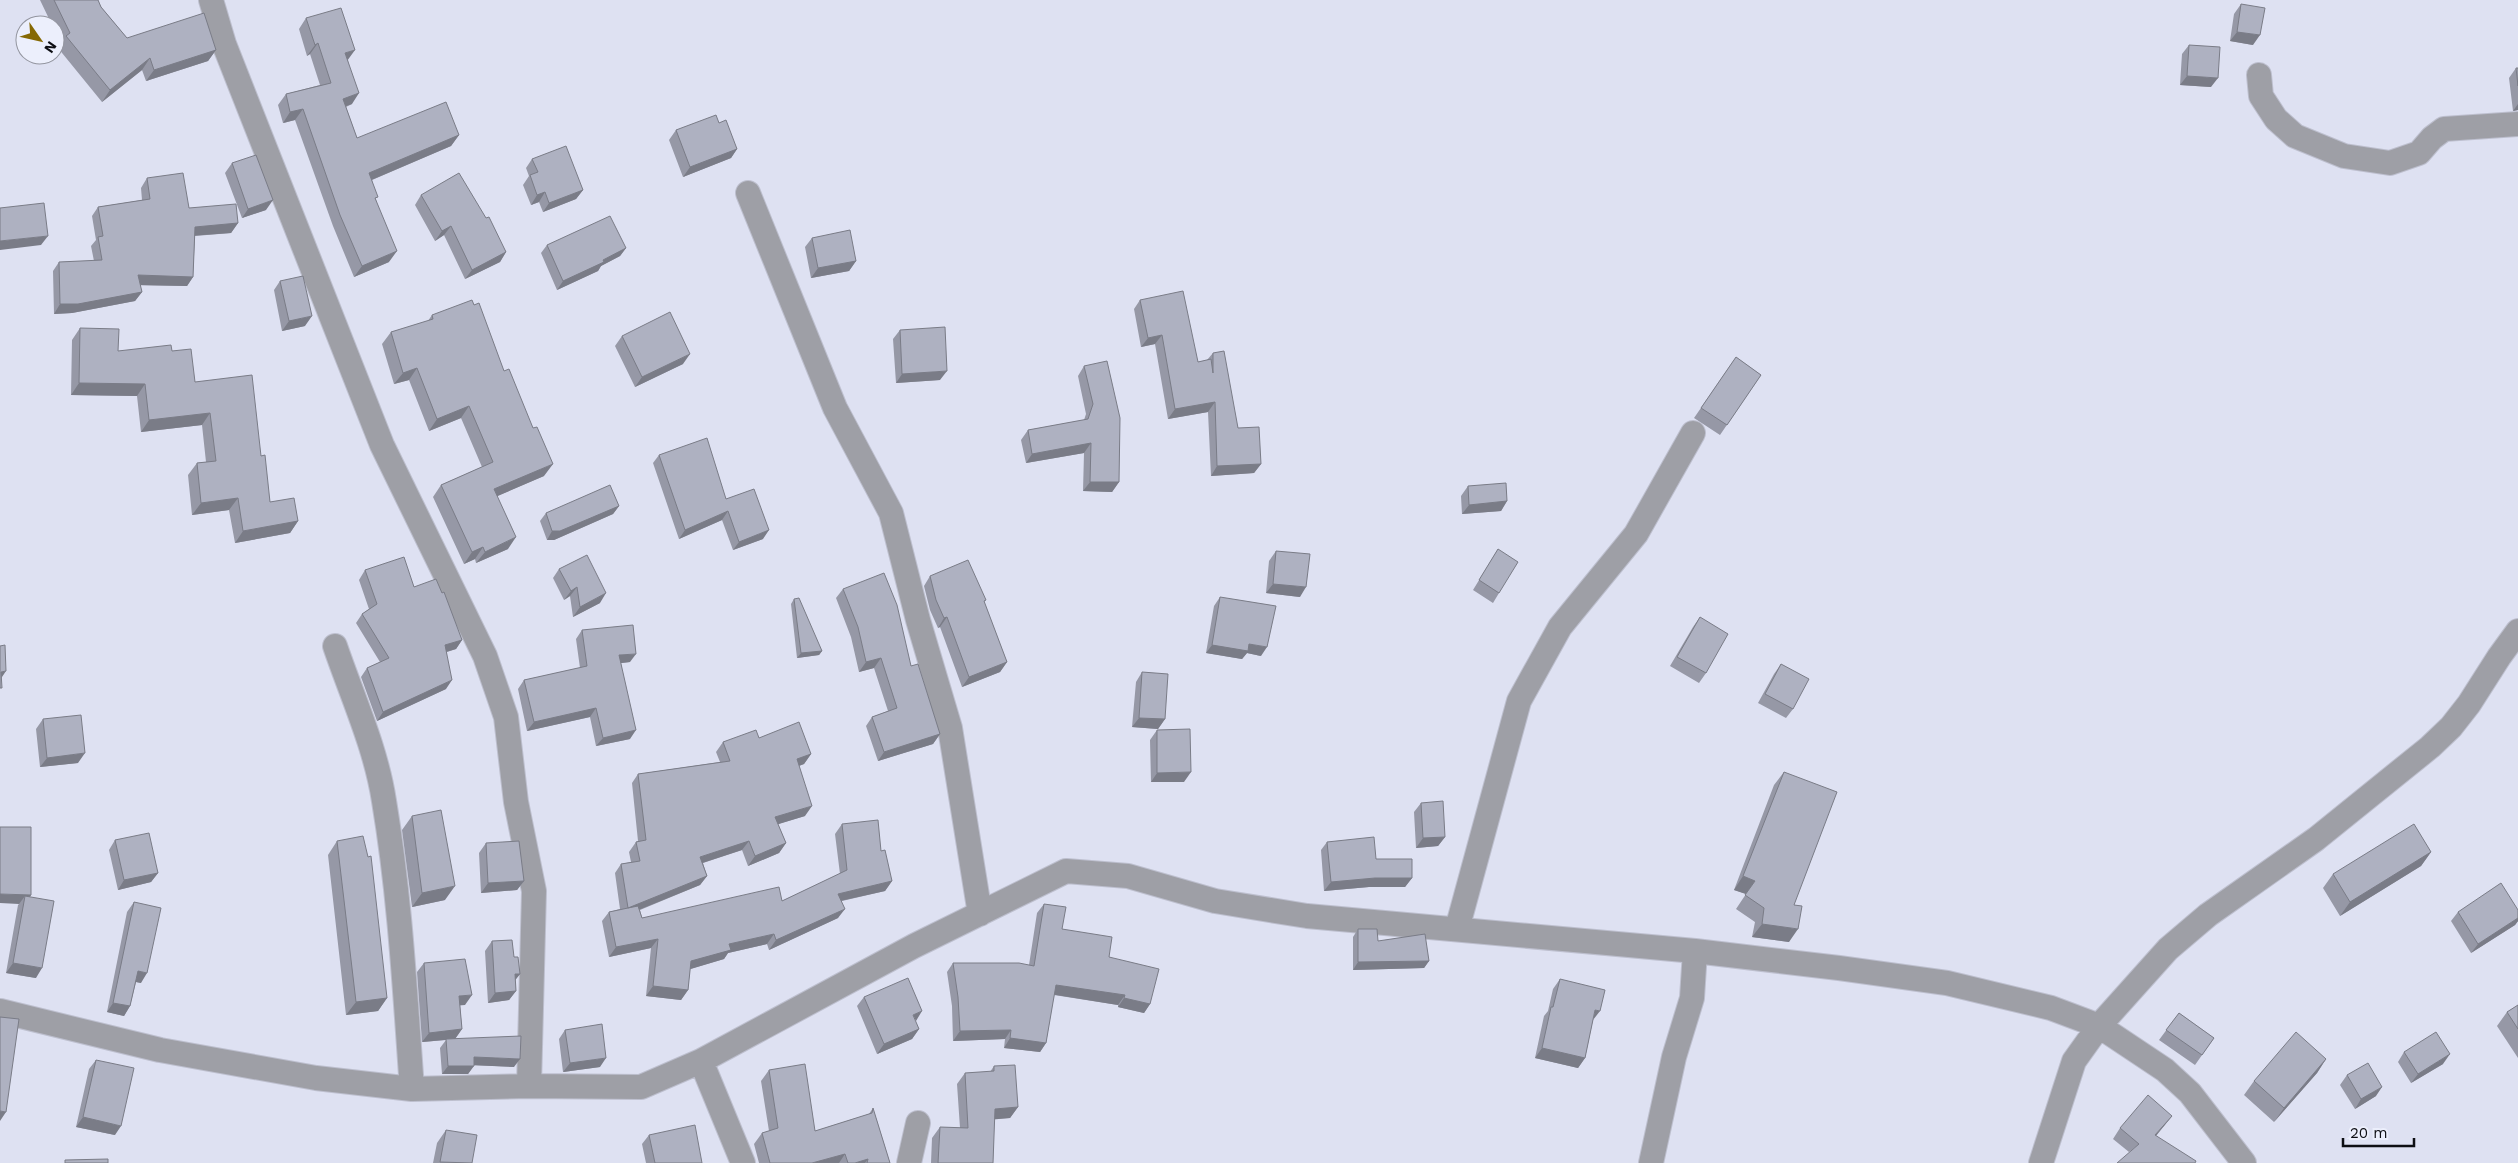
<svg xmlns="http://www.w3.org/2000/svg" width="2518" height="1163" font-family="'Work Sans',sans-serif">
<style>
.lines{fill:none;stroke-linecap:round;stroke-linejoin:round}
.street-casing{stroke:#bdbfce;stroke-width:26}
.street{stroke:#9e9fa6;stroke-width:24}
.wall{fill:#9698a6}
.shaded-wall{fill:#7a7c87}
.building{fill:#aeb1c1;stroke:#7a7c87}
</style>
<rect width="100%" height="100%" fill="#dee1f2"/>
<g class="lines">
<g class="street-casing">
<path id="street" d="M 211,0 L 224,44 L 382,445 L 485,656 L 506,717 L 516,802 L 534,891 L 529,1086
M 2259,75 L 2261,96 L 2276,119 L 2295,136 L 2344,156 L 2390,163 L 2419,153 L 2432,138 L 2444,129 L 2518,124
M 748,193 L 835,408 L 891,513 L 918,620 L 950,728 L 980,914
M 335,646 C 352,696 376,748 384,801 C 400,896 405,993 412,1089
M 1457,929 L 1519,701 L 1560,627 L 1636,534 L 1693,433
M 0,1011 L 160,1050 L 316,1078 L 412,1089 L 529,1086 L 641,1087 L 701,1061 L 914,946 L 1066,871 L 1128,876 L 1215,901 L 1307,916 L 1695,951 L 1839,968 L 1947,983 L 2051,1008 L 2099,1026 L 2165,1070 L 2190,1093 L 2244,1163
M 701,1061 L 743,1163
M 909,1163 L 918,1123
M 1651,1163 L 1674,1057 L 1692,998 L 1695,951
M 2041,1163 L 2074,1061 L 2099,1026 L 2168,949 L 2208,915 L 2316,839 L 2430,747 L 2451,727 L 2469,704 L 2499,657 L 2518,631"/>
</g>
<use href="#street" class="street"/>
</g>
<path class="wall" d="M 40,0 L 98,0 L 101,7 L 127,38 L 216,50 L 208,61 L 146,81 L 142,70 L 102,102 L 58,48 L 61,43 L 55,30 L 55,25 L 52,25 Z
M 2241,4 L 2253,45 L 2230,41 L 2234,14 Z
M 306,18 L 348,60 L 352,104 L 346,107 L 357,138 L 459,135 L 451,146 L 372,180 L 389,262 L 354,277 L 333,226 L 295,120 L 283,123 L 278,105 L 286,94 L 320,85 L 310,54 L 307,56 L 299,29 Z
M 2189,45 L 2211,87 L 2180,85 L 2182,54 Z
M 2516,68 L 2518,68 L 2518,110 L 2513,111 L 2509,78 Z
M 719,123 L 737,149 L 731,158 L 683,177 L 669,140 L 676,130 Z
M 532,159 L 583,190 L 576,199 L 543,212 L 539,202 L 531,205 L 523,185 L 529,176 L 526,168 Z
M 232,163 L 266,210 L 242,218 L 225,173 Z
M 147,178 L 189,208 L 238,223 L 231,233 L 195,236 L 193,277 L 187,286 L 140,285 L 142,292 L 135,301 L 72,313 L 54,314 L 53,271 L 59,262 L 94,261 L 91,246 L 96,240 L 92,216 L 98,207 L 142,200 L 141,188 Z
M 421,195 L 486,218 L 506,252 L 500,262 L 465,279 L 444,235 L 435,241 L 415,205 Z
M 812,238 L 856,261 L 849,271 L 811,278 L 805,247 Z
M 547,245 L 626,248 L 620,256 L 601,266 L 598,271 L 557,290 L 541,253 Z
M 280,281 L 305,326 L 282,331 L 274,290 Z
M 1140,300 L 1198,362 L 1207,360 L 1213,353 L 1238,428 L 1261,464 L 1254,473 L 1211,476 L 1208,412 L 1168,419 L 1155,344 L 1141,347 L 1134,309 Z
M 432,315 L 544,476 L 497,496 L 508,549 L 476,563 L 475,559 L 464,564 L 433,497 L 441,485 L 482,467 L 461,418 L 429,431 L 409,380 L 394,384 L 382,344 L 391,332 L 428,321 Z
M 80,328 L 118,351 L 172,351 L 195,382 L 261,456 L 270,502 L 298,521 L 290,533 L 235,543 L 229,510 L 192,515 L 188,475 L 197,463 L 206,462 L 202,425 L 141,432 L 137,396 L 71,395 L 72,340 Z
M 900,330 L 940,380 L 896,383 L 893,339 Z
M 622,336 L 683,364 L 635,387 L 615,346 Z
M 1736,357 L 1761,375 L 1720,435 L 1694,418 Z
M 1084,366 L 1119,482 L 1112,492 L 1083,491 L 1084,453 L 1026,463 L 1021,440 L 1028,430 L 1084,420 L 1086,414 L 1078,376 Z
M 659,455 L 763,539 L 733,550 L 722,520 L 679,539 L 653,463 Z
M 1468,486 L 1507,501 L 1501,511 L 1462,514 L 1461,496 Z
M 619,506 L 613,514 L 554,540 L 547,540 L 540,521 L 546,513 Z
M 1498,549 L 1499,593 L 1493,603 L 1473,590 Z
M 1276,551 L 1300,597 L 1266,593 L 1269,561 Z
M 559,569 L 600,603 L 573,617 L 570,596 L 564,600 L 553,578 Z
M 365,570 L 414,587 L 442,593 L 462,640 L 456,649 L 447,652 L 446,689 L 377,721 L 361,677 L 367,668 L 380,662 L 356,623 L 362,614 L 369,609 L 359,580 Z
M 930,576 L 986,600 L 984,602 L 1007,662 L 1000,672 L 962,687 L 940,627 L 938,628 L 930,610 L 924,586 Z
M 843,589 L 911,666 L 940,734 L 933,744 L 878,761 L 866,726 L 872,717 L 888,711 L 874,668 L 859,672 L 851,637 L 836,598 Z
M 1220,597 L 1261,656 L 1247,653 L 1242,659 L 1206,653 L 1214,606 Z
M 794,599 L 822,651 L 819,655 L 797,658 L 791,604 Z
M 1700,617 L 1706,673 L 1699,683 L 1670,666 L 1693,627 Z
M 582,630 L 630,662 L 621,663 L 630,739 L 596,746 L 590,717 L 527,731 L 518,689 L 524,680 L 580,668 L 576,639 Z
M 1781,664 L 1793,709 L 1786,718 L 1758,703 L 1774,674 Z
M 1142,672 L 1165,719 L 1158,729 L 1132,727 L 1136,682 Z
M 43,719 L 78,763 L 40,767 L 36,729 Z
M 1157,730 L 1184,782 L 1151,782 L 1150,740 Z
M 759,738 L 811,754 L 804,764 L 799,766 L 805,816 L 778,824 L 786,843 L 779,853 L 748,866 L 742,850 L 703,863 L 707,876 L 700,885 L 640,910 L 642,918 L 782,901 L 840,874 L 835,834 L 842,824 L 881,851 L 892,881 L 885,891 L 842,901 L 838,918 L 769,950 L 767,944 L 728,953 L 724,959 L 690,969 L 688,990 L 681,1000 L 646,996 L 651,948 L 609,957 L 602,921 L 609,912 L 620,909 L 615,873 L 621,864 L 631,862 L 629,852 L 636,842 L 638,841 L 632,783 L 638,774 L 720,762 L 716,752 L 723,742 Z
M 1784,772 L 1794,905 L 1789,942 L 1752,937 L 1755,922 L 1736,909 L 1746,894 L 1734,890 L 1774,785 Z
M 1421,803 L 1445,837 L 1438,846 L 1416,848 L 1414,812 Z
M 412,816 L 445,900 L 412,907 L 402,830 Z
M 0,827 L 31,895 L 30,897 L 36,978 L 6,973 L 18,905 L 19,904 Z
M 115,840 L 158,873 L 151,882 L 118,890 L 109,850 Z
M 337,841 L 387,998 L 378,1011 L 346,1015 L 328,855 Z
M 1327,842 L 1376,859 L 1412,878 L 1405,887 L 1369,887 L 1324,891 L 1321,850 Z
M 486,843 L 524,881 L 517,890 L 481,893 L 479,853 Z
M 2431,852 L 2421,866 L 2340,916 L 2323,888 L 2333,874 Z
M 134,902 L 141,983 L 136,982 L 130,1006 L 124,1016 L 107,1012 L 127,912 Z
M 1044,904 L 1062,929 L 1109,957 L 1150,1004 L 1144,1013 L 1118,1007 L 1118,1005 L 1054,995 L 1046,1043 L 1040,1052 L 1004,1048 L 1005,1039 L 953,1041 L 952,1006 L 947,972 L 953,963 L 1029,965 L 1037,913 Z
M 2518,910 L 2518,921 L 2515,925 L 2471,953 L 2451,921 L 2458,912 Z
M 1358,929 L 1378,941 L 1429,961 L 1424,968 L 1353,970 L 1353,937 Z
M 492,941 L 514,957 L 520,974 L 515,980 L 516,991 L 509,1000 L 488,1003 L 485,951 Z
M 424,963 L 465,1005 L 460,1005 L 462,1029 L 455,1039 L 514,1067 L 474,1065 L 468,1074 L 442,1074 L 440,1048 L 446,1040 L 422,1042 L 417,972 Z
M 1560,979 L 1593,1020 L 1585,1058 L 1578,1068 L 1535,1058 L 1544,1016 L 1548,1011 L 1553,989 Z
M 864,997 L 915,1021 L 919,1029 L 912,1039 L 877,1054 L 857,1006 Z
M 2518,1005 L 2518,1058 L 2497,1026 L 2507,1012 Z
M 2179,1013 L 2214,1038 L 2195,1065 L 2159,1040 Z
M 565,1030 L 600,1067 L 563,1072 L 559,1039 Z
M 2404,1052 L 2443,1064 L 2411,1083 L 2398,1062 Z
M 2326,1059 L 2317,1073 L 2274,1122 L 2244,1095 L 2254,1081 Z
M 96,1060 L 115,1135 L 76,1127 L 89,1069 Z
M 994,1066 L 1018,1107 L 1010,1118 L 994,1119 L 993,1163 L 931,1163 L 932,1138 L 940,1127 L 960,1128 L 957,1084 L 965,1073 L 990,1072 Z
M 769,1070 L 815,1131 L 869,1114 L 873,1108 L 890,1163 L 759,1163 L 754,1144 L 762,1133 L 769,1131 L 761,1081 Z
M 2347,1075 L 2376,1096 L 2355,1109 L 2340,1085 Z
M 2172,1116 L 2164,1126 L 2129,1152 L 2113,1139 L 2120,1128 Z
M 446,1130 L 472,1163 L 433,1163 L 437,1143 Z
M 649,1135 L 702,1163 L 646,1163 L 642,1144 Z"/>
<path class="shaded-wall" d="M 2237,32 L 2260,35 L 2253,45 L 2230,41 Z
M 318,43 L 310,54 L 307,56 L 315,45 Z
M 216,50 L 208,61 L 146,81 L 154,70 Z
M 355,50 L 347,61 L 345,53 Z
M 150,58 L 142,70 L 102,102 L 110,90 Z
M 2187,76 L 2218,78 L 2211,87 L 2180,85 Z
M 359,93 L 352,104 L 335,110 L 343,99 Z
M 2518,104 L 2518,110 L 2513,111 Z
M 303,109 L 295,120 L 283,123 L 290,112 Z
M 459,135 L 451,146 L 362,184 L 369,173 Z
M 737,149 L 731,158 L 683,177 L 690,167 Z
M 583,190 L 576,199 L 543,212 L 549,203 Z
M 545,192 L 539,202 L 531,205 L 537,195 Z
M 273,200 L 266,210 L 242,218 L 248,209 Z
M 238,223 L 231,233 L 189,236 L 195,227 Z
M 451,226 L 444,235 L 435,241 L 442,231 Z
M 48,236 L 41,245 L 0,250 L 0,241 Z
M 626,248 L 620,256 L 601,266 L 598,271 L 557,290 L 563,281 Z
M 397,251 L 389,262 L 354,277 L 362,266 Z
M 506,252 L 500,262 L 465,279 L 472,270 Z
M 856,261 L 849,271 L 811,278 L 818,268 Z
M 138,275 L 193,277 L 187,286 L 132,285 Z
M 142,292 L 135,301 L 72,313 L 54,314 L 60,304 Z
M 312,316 L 305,326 L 282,331 L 289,321 Z
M 1162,335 L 1155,344 L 1141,347 L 1148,338 Z
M 690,354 L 683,364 L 635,387 L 642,377 Z
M 417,368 L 409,380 L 394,384 L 403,373 Z
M 947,371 L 940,380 L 896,383 L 902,374 Z
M 79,383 L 145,384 L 137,396 L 71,395 Z
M 1215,402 L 1208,412 L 1168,419 L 1175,409 Z
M 469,406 L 461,418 L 429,431 L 437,419 Z
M 210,413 L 202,425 L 141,432 L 149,420 Z
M 1091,443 L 1084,453 L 1026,463 L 1032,454 Z
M 553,464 L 544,476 L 486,501 L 494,489 Z
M 1261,464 L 1254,473 L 1211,476 L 1217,466 Z
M 1090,482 L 1119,482 L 1112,492 L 1083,491 Z
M 238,498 L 229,510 L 192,515 L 201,503 Z
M 1507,501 L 1501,511 L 1462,514 L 1469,505 Z
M 619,506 L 613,514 L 554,540 L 547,540 L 552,531 Z
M 728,511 L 722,520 L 679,539 L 685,530 Z
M 298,521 L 290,533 L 235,543 L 243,531 Z
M 769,530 L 763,539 L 733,550 L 739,542 Z
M 516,537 L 508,549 L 476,563 L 485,552 Z
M 483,547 L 475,559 L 464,564 L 472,552 Z
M 1273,584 L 1306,587 L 1300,597 L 1266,593 Z
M 577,587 L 570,596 L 564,600 L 571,591 Z
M 606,593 L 600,603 L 573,617 L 580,607 Z
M 947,617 L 940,627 L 938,628 L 944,618 Z
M 462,640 L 456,649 L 439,654 L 445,645 Z
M 1249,644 L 1267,647 L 1261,656 L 1247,653 L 1242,659 L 1206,653 L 1212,645 Z
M 822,651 L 819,655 L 797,658 L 801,653 Z
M 636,654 L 630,662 L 613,664 L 619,655 Z
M 881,658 L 874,668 L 859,672 L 866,662 Z
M 1007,662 L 1000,672 L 962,687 L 969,677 Z
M 6,671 L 0,680 L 1,672 Z
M 452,680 L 446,689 L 377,721 L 383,712 Z
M 596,708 L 590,717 L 527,731 L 534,722 Z
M 1139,718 L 1165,719 L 1158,729 L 1132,727 Z
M 636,730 L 630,739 L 596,746 L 603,738 Z
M 940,734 L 933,744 L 878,761 L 884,752 Z
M 85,753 L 78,763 L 40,767 L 47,758 Z
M 811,754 L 804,764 L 790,769 L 797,759 Z
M 1191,772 L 1184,782 L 1151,782 L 1157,773 Z
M 812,806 L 805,816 L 769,827 L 775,817 Z
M 1445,837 L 1438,846 L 1416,848 L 1423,838 Z
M 749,841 L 742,850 L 693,866 L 700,857 Z
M 786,843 L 779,853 L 748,866 L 755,856 Z
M 2431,852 L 2421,866 L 2340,916 L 2350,902 Z
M 158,873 L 151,882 L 118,890 L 124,880 Z
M 707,876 L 700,885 L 621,917 L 628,908 Z
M 1743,876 L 1755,881 L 1746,894 L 1734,890 Z
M 1375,878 L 1412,878 L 1405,887 L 1369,887 L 1324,891 L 1331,882 Z
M 524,881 L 517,890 L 481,893 L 488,883 Z
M 892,881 L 885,891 L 831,903 L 838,894 Z
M 455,886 L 445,900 L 412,907 L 422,893 Z
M 0,894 L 31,895 L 25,904 L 25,896 L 19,904 L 0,903 Z
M 845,909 L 838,918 L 769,950 L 776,940 Z
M 2518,918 L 2518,921 L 2515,925 L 2471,953 L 2478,944 Z
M 1762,924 L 1798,929 L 1789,942 L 1752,937 Z
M 774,934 L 767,944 L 728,953 L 724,959 L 684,971 L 691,961 L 729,944 Z
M 658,939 L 651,948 L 609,957 L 616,947 Z
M 1429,961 L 1424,968 L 1353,970 L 1358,962 Z
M 13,963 L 42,968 L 36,978 L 6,973 Z
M 138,971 L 147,973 L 141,983 L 131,981 Z
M 515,974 L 520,974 L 513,983 Z
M 1056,985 L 1125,995 L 1118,1005 L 1050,994 Z
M 653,986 L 688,990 L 681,1000 L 646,996 Z
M 516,991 L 509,1000 L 488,1003 L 495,993 Z
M 472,995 L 465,1005 L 452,1006 L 459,996 Z
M 387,998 L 378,1011 L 346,1015 L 356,1002 Z
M 1124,998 L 1150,1004 L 1144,1013 L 1118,1007 Z
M 113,1003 L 130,1006 L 124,1016 L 107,1012 Z
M 1595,1010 L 1600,1011 L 1593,1020 Z
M 922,1011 L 916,1021 L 913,1015 Z
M 462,1029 L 455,1039 L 422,1042 L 429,1033 Z
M 919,1029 L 912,1039 L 877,1054 L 884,1044 Z
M 1011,1030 L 1005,1039 L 953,1041 L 960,1031 Z
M 1010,1038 L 1046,1043 L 1040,1052 L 1004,1048 Z
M 1542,1048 L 1585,1058 L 1578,1068 L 1535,1058 Z
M 2450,1054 L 2443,1064 L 2411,1083 L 2418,1074 Z
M 474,1057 L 520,1059 L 514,1067 L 468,1065 Z
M 606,1058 L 600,1067 L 563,1072 L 570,1063 Z
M 2326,1059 L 2317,1073 L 2274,1122 L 2284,1108 Z
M 448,1066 L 474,1066 L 468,1074 L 442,1074 Z
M 2382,1087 L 2376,1096 L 2355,1109 L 2361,1099 Z
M 1018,1107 L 1010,1118 L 987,1120 L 995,1109 Z
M 0,1111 L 6,1112 L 0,1121 Z
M 2172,1116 L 2148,1146 L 2155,1135 Z
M 83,1117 L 121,1126 L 115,1135 L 76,1127 Z
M 845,1154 L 839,1163 L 812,1163 Z
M 868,1159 L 865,1163 L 855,1163 Z"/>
<path class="building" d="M 54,0 L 98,0 L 101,7 L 127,38 L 204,13 L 216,50 L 154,70 L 150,58 L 110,90 L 66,36 L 70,33 Z
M 2241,4 L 2265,8 L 2260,35 L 2237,32 Z
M 341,8 L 355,50 L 345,53 L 359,93 L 343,99 L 357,138 L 446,102 L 459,135 L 369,173 L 378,197 L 375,198 L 397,251 L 362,266 L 340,215 L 303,109 L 290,112 L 286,94 L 331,83 L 318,43 L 315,45 L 306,18 Z
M 2189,45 L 2220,47 L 2218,78 L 2187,76 Z
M 2516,68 L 2518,68 L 2518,86 Z
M 716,115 L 719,123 L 726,120 L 737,149 L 690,167 L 676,130 Z
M 566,146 L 583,190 L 549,203 L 545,192 L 537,195 L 530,175 L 538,172 L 532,159 Z
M 256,155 L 273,200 L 248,209 L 232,163 Z
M 183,173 L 189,208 L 236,204 L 238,223 L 195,227 L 193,277 L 138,275 L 142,292 L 78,304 L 60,304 L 59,262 L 102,260 L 98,237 L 103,236 L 98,207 L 150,199 L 147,178 Z
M 459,173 L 486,218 L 489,217 L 506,252 L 472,270 L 451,226 L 442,231 L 421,195 Z
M 44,203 L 48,236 L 0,241 L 0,208 Z
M 610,216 L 626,248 L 603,260 L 604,262 L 563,281 L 547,245 Z
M 850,230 L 856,261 L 818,268 L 812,238 Z
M 303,276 L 312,316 L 289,321 L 280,281 Z
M 1183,291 L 1198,362 L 1211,359 L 1213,373 L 1213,353 L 1224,351 L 1238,428 L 1259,427 L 1261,464 L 1217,466 L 1215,402 L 1175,409 L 1162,335 L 1148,338 L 1140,300 Z
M 472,300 L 474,305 L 479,303 L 504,371 L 509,369 L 533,428 L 537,427 L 553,464 L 494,489 L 516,537 L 485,552 L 483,547 L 472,552 L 441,485 L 493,462 L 469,406 L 437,419 L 417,368 L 403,373 L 391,332 L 433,319 L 432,315 Z
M 670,312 L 690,354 L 642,377 L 622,336 Z
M 945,327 L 947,371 L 902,374 L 900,330 Z
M 80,328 L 119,329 L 118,351 L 171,345 L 172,351 L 191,349 L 195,382 L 252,375 L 261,456 L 265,455 L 270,502 L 294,498 L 298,521 L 243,531 L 238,498 L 201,503 L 197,463 L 216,461 L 210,413 L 149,420 L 145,384 L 79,383 Z
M 1736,357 L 1761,375 L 1727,425 L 1701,408 Z
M 1107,361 L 1120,418 L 1119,482 L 1090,482 L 1091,443 L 1032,454 L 1028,430 L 1088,419 L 1093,404 L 1084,366 Z
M 707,438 L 726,499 L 754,489 L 769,530 L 739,542 L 728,511 L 685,530 L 659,455 Z
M 1506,483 L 1507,501 L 1469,505 L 1468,486 Z
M 610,485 L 619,506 L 560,531 L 552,531 L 546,513 Z
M 1498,549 L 1518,562 L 1499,593 L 1479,580 Z
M 1276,551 L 1310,554 L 1306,587 L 1273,584 Z
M 587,555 L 606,593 L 580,607 L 577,587 L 571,591 L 559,569 Z
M 404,557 L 414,587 L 436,579 L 442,593 L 444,592 L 462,640 L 445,645 L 452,680 L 383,712 L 367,668 L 389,658 L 362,614 L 377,604 L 365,570 Z
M 968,560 L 986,600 L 984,601 L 1007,662 L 969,677 L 947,617 L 944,618 L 936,600 L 930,576 Z
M 884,573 L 897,605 L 911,666 L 918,664 L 940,734 L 884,752 L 872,717 L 897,708 L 881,658 L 866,662 L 858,627 L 843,589 Z
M 1220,597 L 1276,606 L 1267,647 L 1249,644 L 1248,651 L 1212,645 Z
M 799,598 L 822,651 L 801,653 L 794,599 Z
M 1700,617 L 1728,634 L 1706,673 L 1677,657 Z
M 633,625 L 636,654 L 619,655 L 636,730 L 603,738 L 596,708 L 534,722 L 524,680 L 587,666 L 582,630 Z
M 5,645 L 6,671 L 1,672 L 2,688 L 0,688 L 0,646 Z
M 1781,664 L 1809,679 L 1793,709 L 1765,694 Z
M 1142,672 L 1168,674 L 1165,719 L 1139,718 Z
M 81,715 L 85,753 L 47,758 L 43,719 Z
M 799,722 L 811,754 L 797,759 L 812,806 L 775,817 L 786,843 L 755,856 L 749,841 L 700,857 L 707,876 L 628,908 L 638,906 L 642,918 L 779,887 L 782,901 L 847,870 L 842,824 L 878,820 L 881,851 L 885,850 L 892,881 L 838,894 L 845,909 L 776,940 L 774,934 L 729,944 L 731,950 L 691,961 L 688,990 L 653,986 L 658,939 L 616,947 L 609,912 L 628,908 L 621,864 L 640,861 L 636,842 L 646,840 L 638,774 L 730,761 L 723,742 L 756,730 L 759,738 Z
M 1190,729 L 1191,772 L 1157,773 L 1157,730 Z
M 1784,772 L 1837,792 L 1794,905 L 1802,906 L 1798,929 L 1762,924 L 1764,908 L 1745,895 L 1755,881 L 1743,876 Z
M 1443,801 L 1445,837 L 1423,838 L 1421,803 Z
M 441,810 L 455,886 L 422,893 L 412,816 Z
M 2414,824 L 2431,852 L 2350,902 L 2333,874 Z
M 0,827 L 31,827 L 31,895 L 0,894 Z
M 149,833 L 158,873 L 124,880 L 115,840 Z
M 363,836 L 368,857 L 371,856 L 387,998 L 356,1002 L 337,841 Z
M 1374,837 L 1376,859 L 1412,859 L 1412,878 L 1375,878 L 1331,882 L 1327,842 Z
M 519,841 L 524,881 L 488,883 L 486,843 Z
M 2501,883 L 2518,910 L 2518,918 L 2478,944 L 2458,912 Z
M 25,896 L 54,901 L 42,968 L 13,963 Z
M 134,902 L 161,908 L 147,973 L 138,971 L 130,1006 L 113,1003 Z
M 1044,904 L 1066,907 L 1062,929 L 1112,937 L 1109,957 L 1159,969 L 1150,1004 L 1124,998 L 1125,995 L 1056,985 L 1046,1043 L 1010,1038 L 1011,1030 L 960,1031 L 958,997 L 953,963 L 1019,963 L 1034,966 Z
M 1358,929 L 1377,929 L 1378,941 L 1425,934 L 1429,961 L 1358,962 Z
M 512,940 L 514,957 L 518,957 L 520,974 L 515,974 L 516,991 L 495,993 L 492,941 Z
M 465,959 L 472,995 L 459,996 L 462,1029 L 429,1033 L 424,963 Z
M 908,978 L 922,1011 L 913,1015 L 919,1029 L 884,1044 L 864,997 Z
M 1560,979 L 1605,990 L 1600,1011 L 1595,1010 L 1585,1058 L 1542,1048 L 1551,1007 L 1553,1007 Z
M 2518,1005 L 2518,1029 L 2507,1012 Z
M 2179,1013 L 2214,1038 L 2202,1055 L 2166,1030 Z
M 0,1017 L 19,1019 L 6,1112 L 0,1111 Z
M 602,1024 L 606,1058 L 570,1063 L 565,1030 Z
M 2296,1032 L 2326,1059 L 2284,1108 L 2254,1081 Z
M 2436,1032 L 2450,1054 L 2418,1074 L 2404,1052 Z
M 521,1036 L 520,1059 L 474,1057 L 474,1066 L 448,1066 L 446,1039 Z
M 96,1060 L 134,1068 L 121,1126 L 83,1117 Z
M 2368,1063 L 2382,1087 L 2361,1099 L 2347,1075 Z
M 805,1064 L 815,1131 L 872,1113 L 873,1108 L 890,1163 L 867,1163 L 868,1159 L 855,1163 L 848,1163 L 845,1154 L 812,1163 L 770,1163 L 762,1133 L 778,1128 L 769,1070 Z
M 1015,1065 L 1018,1107 L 995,1109 L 993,1163 L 938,1163 L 940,1127 L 968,1128 L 965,1073 L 994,1071 L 994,1066 Z
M 2148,1095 L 2172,1116 L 2155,1135 L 2196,1161 L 2195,1163 L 2117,1163 L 2139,1144 L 2120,1128 Z
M 695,1125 L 702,1163 L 655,1163 L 649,1135 Z
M 446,1130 L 477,1135 L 472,1163 L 440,1162 Z
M 108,1159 L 108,1163 L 65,1163 L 65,1160 Z"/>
<g transform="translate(40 40) rotate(124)"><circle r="24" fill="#eceffc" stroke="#93959f"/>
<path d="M0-4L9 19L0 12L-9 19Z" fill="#866904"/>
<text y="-8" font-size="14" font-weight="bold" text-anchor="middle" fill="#0d0e13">N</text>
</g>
<path d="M2343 1138v8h71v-8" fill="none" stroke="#0d0e13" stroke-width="2.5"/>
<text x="2350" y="1138" font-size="15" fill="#0d0e13" stroke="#eceffc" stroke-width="4" paint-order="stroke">20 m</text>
</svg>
